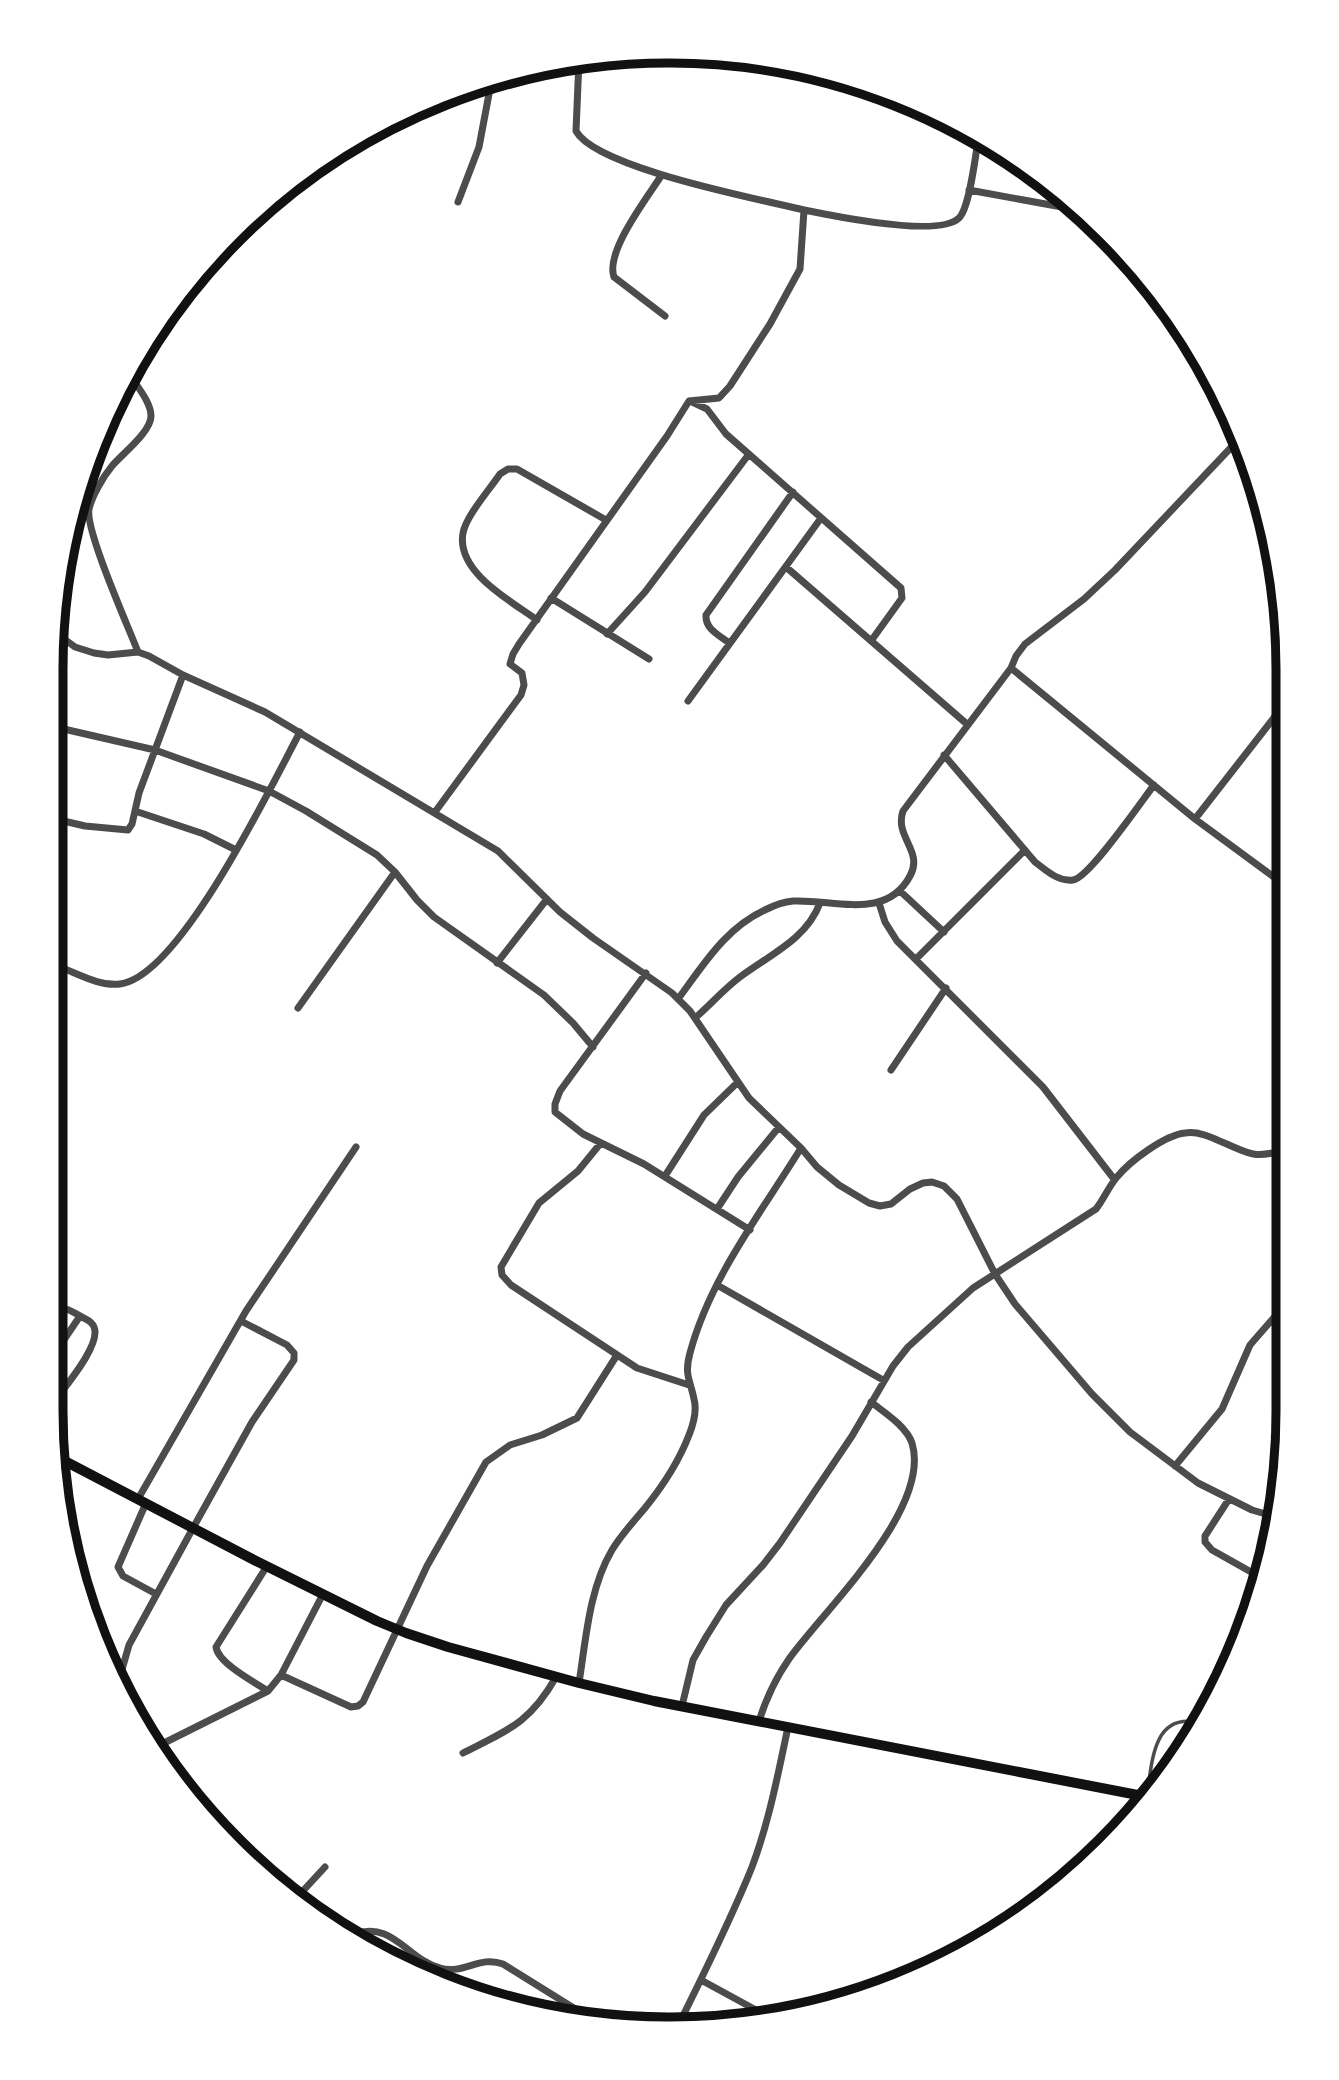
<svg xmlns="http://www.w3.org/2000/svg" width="1339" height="2080" font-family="'Source Sans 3',sans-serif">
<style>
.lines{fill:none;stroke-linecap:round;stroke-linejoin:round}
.service{stroke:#4c4c4c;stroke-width:3.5}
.minor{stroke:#4c4c4c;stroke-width:7}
.secondary{stroke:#111;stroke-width:10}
.rim{fill:none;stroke:#111;stroke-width:9}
</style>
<rect width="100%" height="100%" fill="#fff"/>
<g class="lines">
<path class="service" d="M 1147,1795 C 1152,1765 1152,1715 1195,1722"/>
<path class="minor" d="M 579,60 L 576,131 C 596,168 759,199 804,210
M 661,176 C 647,198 605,252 614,277 L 665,316
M 969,190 L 1084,211
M 458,202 L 479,147 L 492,78
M 132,378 C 139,389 151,403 151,416 C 151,432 122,454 112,466 C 103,477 92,496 89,509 C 85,530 128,626 138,652
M 690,401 L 707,409 L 726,434 L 901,588 L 902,598 L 871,641
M 786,567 L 968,725
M 551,598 L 649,659
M 537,620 C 511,601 456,572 463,533 C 466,516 490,489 500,474 L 508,469 L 517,469 L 606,520
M 56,633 L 75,647 L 94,653 L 108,655 L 138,652 L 149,656 L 183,675 L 265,712 L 498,851 L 560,912 L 593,938 L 672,993 L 690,1011 L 749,1098 L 801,1148 L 817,1167 L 839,1185 L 869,1203 L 880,1206 L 891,1204 L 910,1189 L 923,1183 L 932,1182 L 944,1186 L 957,1199 L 995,1274 L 1015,1304 L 1092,1394 L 1130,1432 L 1198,1483 L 1252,1510 L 1276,1517
M 607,634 L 645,592 L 749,454
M 729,643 C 719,635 705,629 706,615 L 793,492
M 1011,668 L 1195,819 L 1286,886
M 688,701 L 821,518
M 55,727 L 155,750 L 269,791 L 306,811 L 377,855 L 395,872 L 417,900 L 434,917 L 544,995 L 573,1023 L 593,1047
M 944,755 L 1035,862 C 1046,870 1058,882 1073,880 C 1089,878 1141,802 1154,785
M 135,811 L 204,834 L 236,850
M 435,812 L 521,695 L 524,685 L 522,673 L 510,664 L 513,654 L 519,644 L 667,436 L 689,401 L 719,398 L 730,386 L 770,324 L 800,269 L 804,210 C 833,216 939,238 959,218 C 970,208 976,151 979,134
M 55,819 L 85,826 L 128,830 L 132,824 L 139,793 L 183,675
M 1195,819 L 1287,701
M 900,891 L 944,932
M 879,903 L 885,922 L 897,941 L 1043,1087 L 1114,1179
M 916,959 L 1025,850
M 497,963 L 547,899
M 54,965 C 74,971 98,987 120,984 C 180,977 272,784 300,732
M 646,973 L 560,1091 L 555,1104 L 555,1112 L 583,1134 L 644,1164 L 750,1230
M 678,999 C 704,964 726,927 767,909 C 775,905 784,902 793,901 C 834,899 886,921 910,876 C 924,851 894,837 903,811 L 1011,668 L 1016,656 L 1025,644 L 1084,599 L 1115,570 L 1240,438
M 298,1008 L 395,872
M 695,1018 C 710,1005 724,989 740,977 C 769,955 806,940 820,903
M 891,1070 L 946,988
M 600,1144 L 578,1171 L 539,1203 L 501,1267 L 502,1275 L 511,1285 L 637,1368 L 689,1385
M 665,1176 L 704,1115 L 738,1082
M 717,1209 L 738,1177 L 779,1127
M 717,1285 L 883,1380
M 51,1359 L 80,1316
M 51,1406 C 62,1390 102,1345 94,1327 C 92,1321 87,1320 82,1317 C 72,1311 63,1306 51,1308
M 1175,1466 L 1222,1409 L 1250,1345 L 1284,1306
M 138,1499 L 246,1311 L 356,1147
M 1229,1499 L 1205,1536 L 1205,1542 L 1212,1550 L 1260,1577
M 146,1503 L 118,1567 L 123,1576 L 156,1594
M 267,1566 L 216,1647 C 218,1663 254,1682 268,1691
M 281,1675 L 351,1707 L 358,1706 L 363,1702 L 427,1566 L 486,1462 L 510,1445 L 542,1435 L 577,1418 L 617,1355
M 119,1680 L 129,1645 L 193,1528 L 252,1422 L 294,1360 L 294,1353 L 287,1345 L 241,1321
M 579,1683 C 586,1639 589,1589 612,1550 C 621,1535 634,1521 645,1508 C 662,1487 679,1461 689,1435 C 693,1425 697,1410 694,1399 C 690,1379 684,1375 690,1353 C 710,1278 761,1213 801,1148
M 682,1706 L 693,1660 L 706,1637 L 726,1605 L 763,1565 L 780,1543 L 852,1436 L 893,1366 L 908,1347 L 973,1288 L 1096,1209 C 1104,1199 1109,1186 1117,1177 C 1130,1161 1165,1135 1185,1133 C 1198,1131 1211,1137 1222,1142 C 1251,1154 1253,1159 1285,1150
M 759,1721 C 766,1699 775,1679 789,1659 C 824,1610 932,1509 912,1443 C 906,1426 885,1413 871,1402
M 152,1749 L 268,1691 L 281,1675 L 323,1594
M 463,1753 C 508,1730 530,1723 556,1677
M 298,1904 L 301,1893 L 325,1867
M 354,1934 C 394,1921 406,1959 440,1968 C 464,1975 479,1955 503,1964 L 585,2015
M 701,1980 L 767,2016
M 677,2028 C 703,1975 730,1922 752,1867 C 769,1822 778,1774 788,1727"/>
<path class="secondary" d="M 59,1458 L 256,1561 L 377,1621 L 406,1633 L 448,1647 L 579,1683 L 654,1701 L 1148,1797"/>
</g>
<path d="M0 0H1339V2080H0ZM669 63H670A606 606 0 0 1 1276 669V1411A606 606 0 0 1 670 2017H669A606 606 0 0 1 63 1411V669A606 606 0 0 1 669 63Z" fill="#fff" fill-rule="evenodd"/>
<path class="rim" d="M669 63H670A606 606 0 0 1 1276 669V1411A606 606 0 0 1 670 2017H669A606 606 0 0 1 63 1411V669A606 606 0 0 1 669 63Z"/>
</svg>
